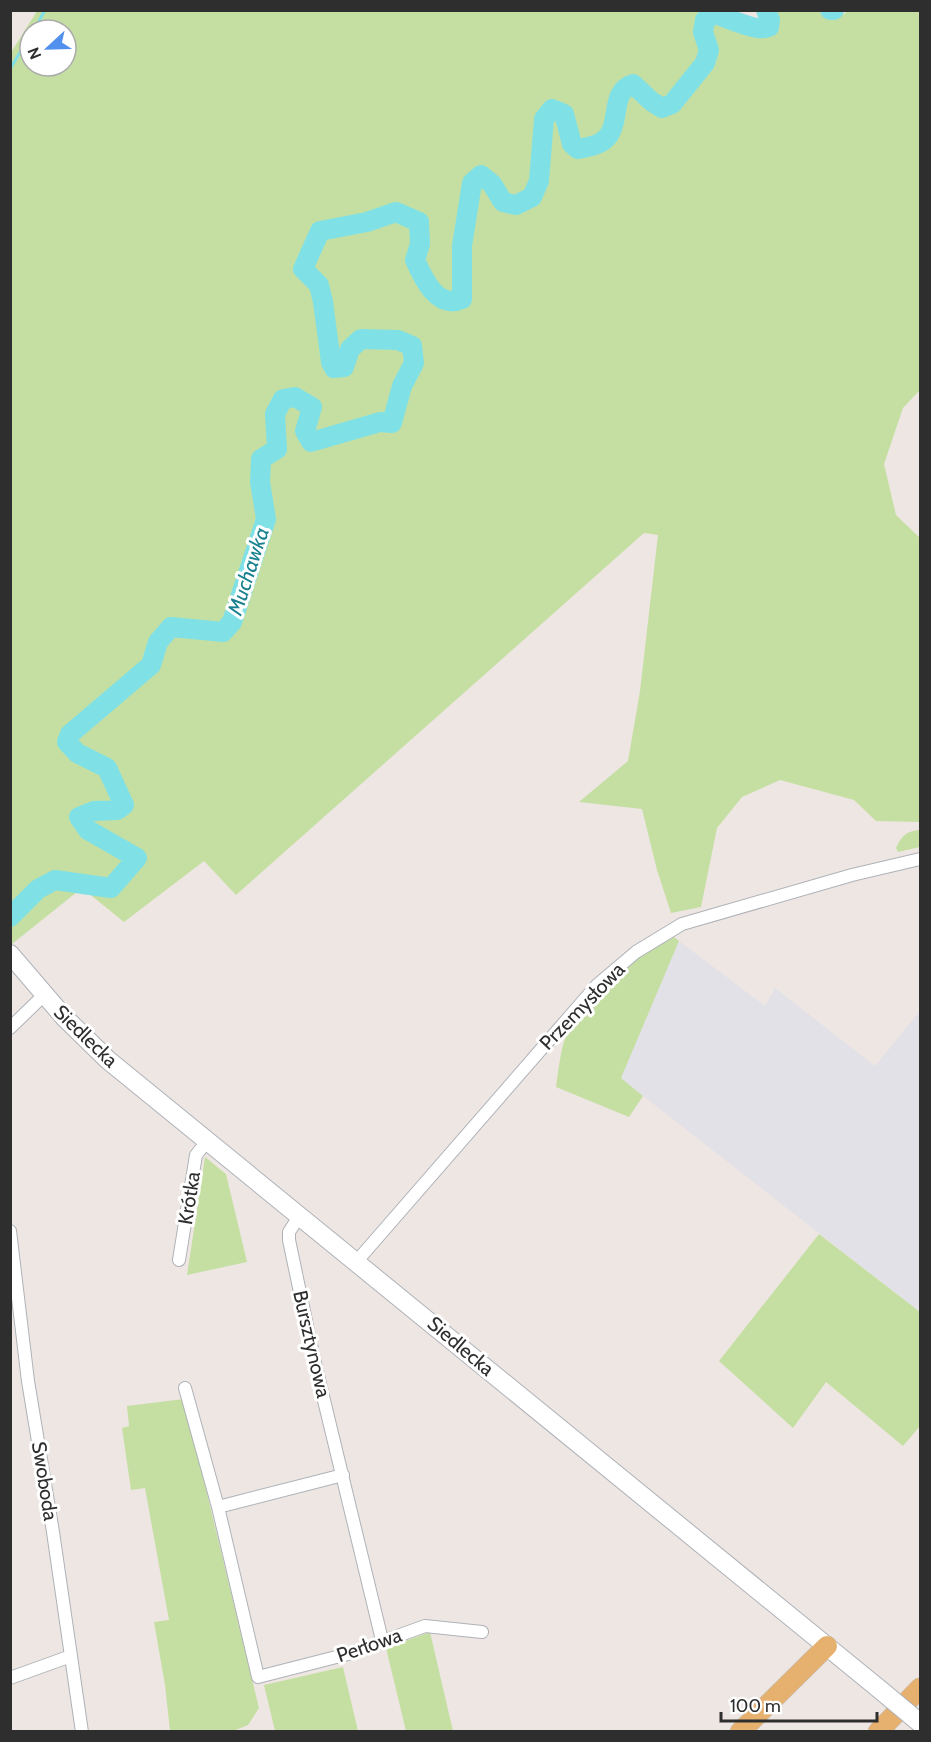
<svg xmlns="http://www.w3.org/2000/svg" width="931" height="1742" font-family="Cabin,sans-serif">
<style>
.industrial{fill:#e2e1e7}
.green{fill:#c5dfa3;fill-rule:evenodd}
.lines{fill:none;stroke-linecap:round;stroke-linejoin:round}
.stream{stroke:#7fe1e6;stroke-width:3}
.river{stroke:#7fe1e6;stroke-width:20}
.minor-casing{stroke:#aeb2b8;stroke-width:14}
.secondary-casing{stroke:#aeb2b8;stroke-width:20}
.primary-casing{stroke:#c4c4c4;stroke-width:21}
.minor{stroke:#fff;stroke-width:12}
.secondary{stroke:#fff;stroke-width:18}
.primary{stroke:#e6b06e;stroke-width:20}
.secondary-bridge-casing{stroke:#aeb2b8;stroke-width:20;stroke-linecap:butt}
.secondary-bridge{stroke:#fff;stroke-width:18}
.labels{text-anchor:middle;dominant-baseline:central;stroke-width:6;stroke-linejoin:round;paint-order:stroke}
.street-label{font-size:20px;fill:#2e2e2e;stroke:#fff}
.water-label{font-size:21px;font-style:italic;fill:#19818f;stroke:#fff}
</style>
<rect width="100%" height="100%" fill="#eee6e2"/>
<path class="industrial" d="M 679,941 L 765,1006 L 775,988 L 875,1066 L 920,1011 L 920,1312 L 620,1078 Z"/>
<path class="green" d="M 37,11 L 708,10 C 725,22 749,38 771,30 L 776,22 L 772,11 L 818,11 L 828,18 L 838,18 L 848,11 L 920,11 L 920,390 L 903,408 L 884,464 L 896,515 L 920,538 L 920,822 L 876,821 L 854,800 L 780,780 L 742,797 L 717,828 L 701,907 L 671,913 L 657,870 L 642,809 L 579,802 L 628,761 L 640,691 L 658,535 L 644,533 L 236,895 L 204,861 L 124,922 L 82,888 L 12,944 L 10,941 L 10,54 ZM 30,30 L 66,30 L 66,66 L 30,66 Z
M 920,830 L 920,847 L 898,852 L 896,848 C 902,835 907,831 920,830 Z
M 674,937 L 679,941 L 621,1078 L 643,1096 L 629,1117 L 556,1087 C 559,1067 561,1042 571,1024 C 593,985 636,958 674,937 Z
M 205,1157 L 226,1174 L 247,1262 L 187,1275 Z
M 819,1234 L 920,1312 L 920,1426 L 903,1446 L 826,1382 L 793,1428 L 719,1361 Z
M 184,1399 L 259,1708 L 248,1725 L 233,1731 L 170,1731 L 165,1685 L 154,1622 L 169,1620 L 145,1488 L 131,1490 L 122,1428 L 129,1426 L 127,1406 Z
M 430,1632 L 453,1731 L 406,1731 L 386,1648 Z
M 343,1667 L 358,1731 L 275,1731 L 264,1685 Z"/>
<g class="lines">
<path class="stream" d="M 34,30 L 45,10
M 10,69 L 30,36"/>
<path class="river" d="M 830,10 L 834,10
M 10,917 L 38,889 L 55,880 L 111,888 L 137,858 L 88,830 L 79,817 L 94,811 L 117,810 L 124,805 L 107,768 L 77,753 L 67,742 L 70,734 L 151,665 L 158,642 L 171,627 L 223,632 L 232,622 L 266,519 L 260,482 L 261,459 L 277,449 L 275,414 L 283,399 L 295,397 L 312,407 L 305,431 L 311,442 L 380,422 L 392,423 L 402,386 L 414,363 L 412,346 L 398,340 L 361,339 L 350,349 L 344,367 L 334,368 L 331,362 L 323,302 L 319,285 L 303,269 L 320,231 L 367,222 L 396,212 L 419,222 L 420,244 L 415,260 C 423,278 437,310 462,299 L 462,246 L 472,183 L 481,175 L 492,184 L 503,202 L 516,205 L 532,197 L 539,181 L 544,119 L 552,109 L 564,114 L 572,144 L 578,149 C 589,147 602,145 609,135 C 620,119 611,91 633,84 L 651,101 L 662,108 L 672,104 L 705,63 L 709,50 L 703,32 L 705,20 L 714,14 C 727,17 758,33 769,27 L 770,20 L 766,10"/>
<g class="minor-casing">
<path id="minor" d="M 10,1028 L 44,995
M 300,1215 L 289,1232 L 289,1240 L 314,1359 L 382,1640
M 10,1231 L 28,1381 L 53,1532 L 82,1732
M 179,1260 L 196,1155 L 208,1140
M 357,1261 L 597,985 L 636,952 L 682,924 L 852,875 L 920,859
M 185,1388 L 218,1507 L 258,1677 L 348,1654 L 425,1626 L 482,1632
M 218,1507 L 343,1475
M 10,1678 L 71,1656"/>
</g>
<g class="secondary-casing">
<path id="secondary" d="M 10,954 L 64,1017 L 108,1060 L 878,1688"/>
</g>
<g class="primary-casing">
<path id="primary" d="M 740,1732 L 827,1646
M 878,1732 L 920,1688"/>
</g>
<use href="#minor" class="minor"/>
<use href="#secondary" class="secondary"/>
<use href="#primary" class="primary"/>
<g class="secondary-bridge-casing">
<path id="secondary-bridge" d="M 878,1688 L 920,1723"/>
</g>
<use href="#secondary-bridge" class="secondary-bridge"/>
</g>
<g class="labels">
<g class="street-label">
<text transform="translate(582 1006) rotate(-46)">Przemysłowa</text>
<text transform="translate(86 1036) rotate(44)">Siedlecka</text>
<text transform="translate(189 1198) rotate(-81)">Krótka</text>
<text transform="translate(312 1344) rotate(77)">Bursztynowa</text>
<text transform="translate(461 1346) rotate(40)">Siedlecka</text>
<text transform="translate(45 1481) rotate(81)">Swoboda</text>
<text transform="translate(369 1645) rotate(-19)">Perłowa</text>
</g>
<g class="water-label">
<text transform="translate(248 571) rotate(-72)">Muchawka</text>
</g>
</g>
<rect width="931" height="1742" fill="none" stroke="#2e2e2e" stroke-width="24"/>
<g transform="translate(48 48) rotate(248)"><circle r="28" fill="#ffffff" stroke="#ababab" stroke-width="1.5"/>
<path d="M0-4.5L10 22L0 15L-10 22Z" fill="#5190ec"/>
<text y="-9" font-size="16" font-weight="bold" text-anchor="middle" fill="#2e2e2e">N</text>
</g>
<path d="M721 1712v9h156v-9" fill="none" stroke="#2e2e2e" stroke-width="3"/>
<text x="730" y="1712" font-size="18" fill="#2e2e2e" stroke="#ffffff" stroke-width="4.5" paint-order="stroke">100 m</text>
</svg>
